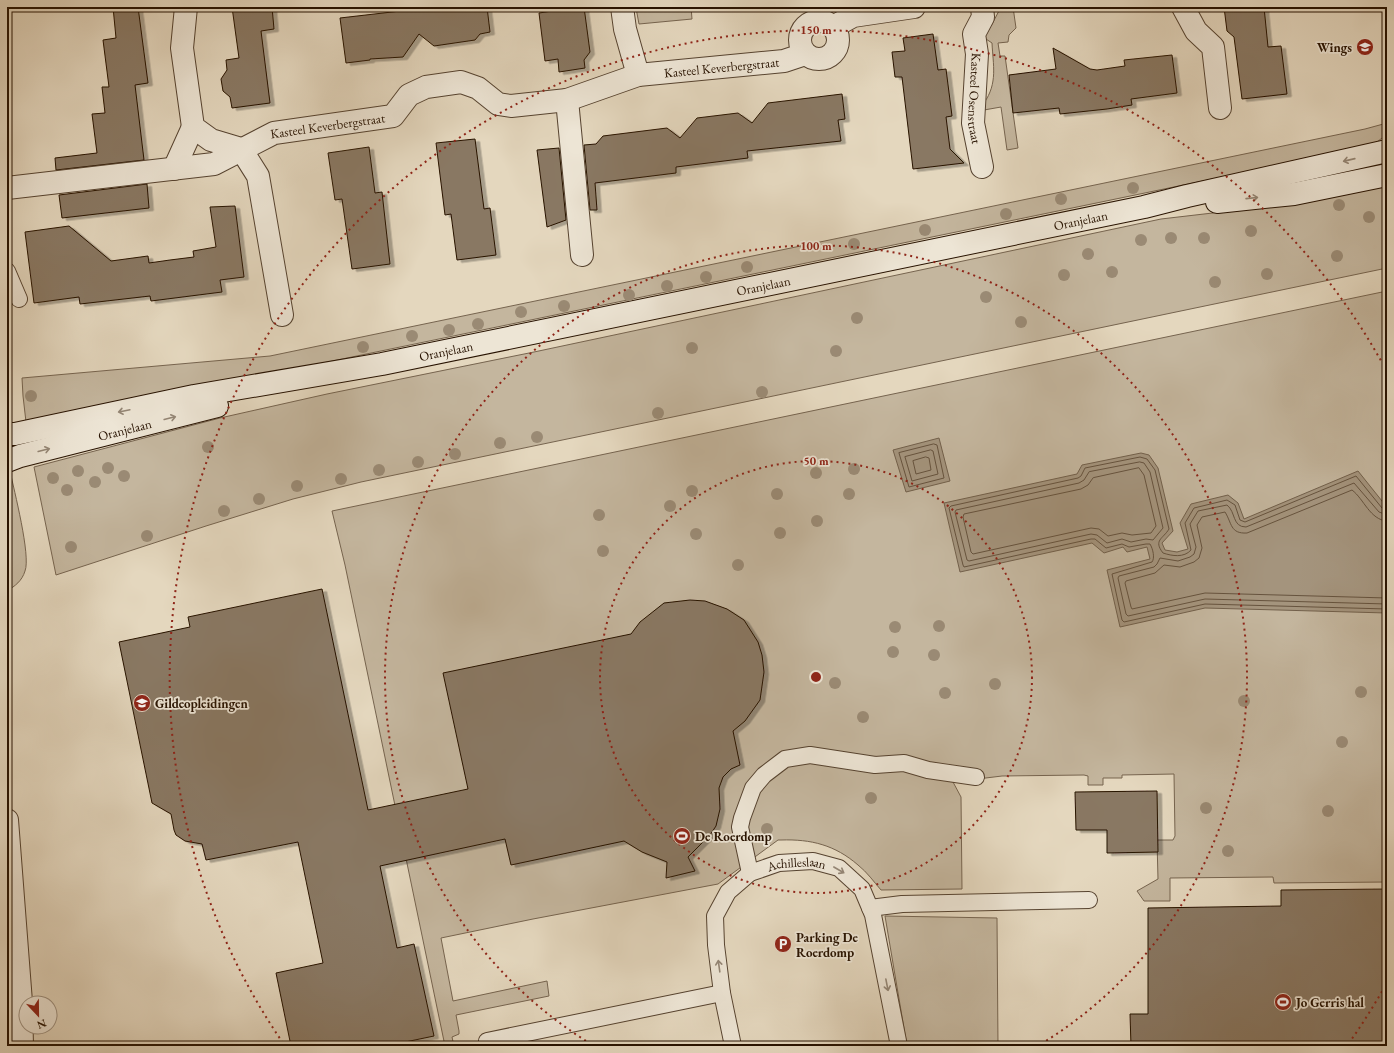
<svg xmlns="http://www.w3.org/2000/svg" width="1394" height="1053" font-family="'EB Garamond',serif">
<style>
.green{fill:#c4b69e;stroke:#76644f}
.water{fill:#a4947d;stroke:#72604b}
.lines{fill:none;stroke-linecap:round;stroke-linejoin:round}
.shore{stroke:#66533e;stroke-width:1}
.building{fill:#897863;stroke:#271200;filter:url(#shadow)}
.lane-casing{stroke:#564330;stroke-width:18}
.street-casing{stroke:#564330;stroke-width:24}
.secondary-casing{stroke:#271200;stroke-width:24}
.lane{stroke:#ede5d5;stroke-width:16}
.street{stroke:#ede5d5;stroke-width:22}
.secondary{stroke:#ede5d5;stroke-width:22}
.tree{fill:#9a8a74}
.oneway{stroke:#948675}
.ring{fill:none;stroke:#8f2418;stroke-width:2;stroke-dasharray:2 4}
.labels{text-anchor:middle;dominant-baseline:central;stroke-width:3.5;stroke-linejoin:round;paint-order:stroke}
.poi-label{font-size:13px;font-weight:bold;fill:#271200;stroke:#ede5d5;text-anchor:start}
.street-label{font-size:13px;fill:#271200;stroke:#ede5d5}
.centre{fill:#8f2418;stroke:#ede5d5;stroke-width:2}
.ring-label{font-size:12px;text-anchor:middle;font-weight:bold;fill:#8f2418;stroke:#ede5d5;stroke-width:3.5;stroke-linejoin:round;paint-order:stroke}
</style>
<defs>
<filter id="shadow"><feDropShadow dx="4.5" dy="2.5" stdDeviation="0" flood-color="#0004"/></filter>
</defs>
<rect width="100%" height="100%" fill="#e4d7be"/>
<filter id="stains"><feTurbulence type="fractalNoise" baseFrequency=".005" numOctaves="4"/><feColorMatrix values="0 0 0 0 .2 0 0 0 0 .09 0 0 0 0 .02 0 0 0 .5 -.17"/></filter>
<radialGradient id="worn" r=".72"><stop offset=".6" stop-color="#630" stop-opacity="0"/><stop offset="1" stop-color="#630" stop-opacity=".3"/></radialGradient>
<path class="green" d="M 648,7 L 691,7 L 692,19 L 639,24 L 636,8 Z
M 1001,7 L 1013,7 L 1016,28 L 1009,35 L 1008,42 L 998,43 L 1000,56 L 1005,56 L 1018,148 L 1007,150 L 1001,107 L 984,110 L 984,103 C 998,83 993,65 992,43 L 983,37 L 982,32 L 991,26 Z
M 1387,123 L 1387,134 L 1372,146 L 260,376 L 26,422 L 23,396 L 22,378 L 270,356 L 1365,129 Z
M 1387,184 L 1387,268 L 361,482 L 293,499 L 206,526 L 56,575 L 34,467 L 220,418 L 327,394 L 534,352 L 1161,219 L 1290,204 Z
M 1387,291 L 1387,882 L 1274,883 L 1273,877 L 1170,878 L 1170,901 L 1144,901 L 1137,891 L 1158,879 L 1157,840 L 1173,840 L 1175,836 L 1174,774 L 1122,775 L 1122,778 L 1103,778 L 1103,785 L 1088,785 L 1088,776 L 1084,775 L 1002,776 L 953,782 L 961,797 L 962,889 L 881,890 C 874,882 867,872 858,865 C 835,845 811,839 781,840 L 778,840 L 718,884 L 533,919 L 441,938 L 453,1001 L 547,981 L 549,996 L 456,1015 L 459,1031 L 459,1034 L 452,1037 L 454,1046 L 445,1046 L 345,565 L 332,511 Z
M 10,471 C 14,490 31,556 25,571 C 22,581 15,586 7,591 L 7,472 Z
M 885,916 L 997,918 L 998,1046 L 907,1046 Z"/>
<path class="water" d="M 939,438 L 950,481 L 906,492 L 893,450 Z
M 1141,453 L 1149,455 L 1158,468 L 1173,531 L 1162,543 L 1165,550 L 1177,552 L 1188,549 L 1180,523 L 1191,504 L 1228,495 L 1238,503 L 1244,519 L 1358,471 L 1386,506 L 1387,512 L 1387,613 L 1205,608 L 1120,627 L 1107,570 L 1150,559 L 1147,547 L 1127,552 L 1123,547 L 1104,553 L 1092,543 L 960,572 L 944,503 L 1077,474 L 1082,465 Z"/>
<g class="lines">
<path class="shore" d="M 934,444 L 937,445 L 944,478 L 909,487 L 899,453 Z
M 931,450 L 933,451 L 938,474 L 912,481 L 905,457 Z
M 926,457 L 929,458 L 931,470 L 916,474 L 913,461 Z
M 1140,462 L 1144,463 L 1150,472 L 1163,528 L 1153,540 L 1146,539 L 1131,542 L 1122,539 L 1107,543 L 1097,535 L 1091,534 L 969,561 L 967,560 L 955,512 L 956,510 L 1079,483 L 1084,480 L 1089,472 Z
M 1139,468 L 1144,475 L 1156,526 L 1151,533 L 1132,535 L 1122,533 L 1108,536 L 1099,529 L 1091,528 L 973,554 L 971,552 L 963,517 L 964,514 L 1081,489 L 1088,485 L 1093,478 Z
M 1387,510 L 1382,508 L 1356,476 L 1245,522 L 1240,520 L 1235,505 L 1227,500 L 1194,508 L 1185,523 L 1191,550 C 1184,558 1172,556 1163,553 C 1153,540 1163,539 1169,529 L 1155,470 L 1147,459 L 1140,457 L 1085,468 L 1081,476 L 1078,478 L 951,506 L 949,508 L 963,565 L 964,567 L 1091,539 L 1095,539 L 1106,548 L 1122,544 L 1129,547 L 1146,544 L 1150,544 C 1153,549 1155,558 1152,562 L 1112,574 L 1122,620 L 1124,622 L 1205,604 L 1387,609
M 1387,515 L 1379,512 L 1354,483 L 1246,527 C 1232,527 1236,512 1227,505 L 1198,511 L 1190,524 L 1196,547 L 1194,554 L 1190,557 L 1178,561 L 1160,558 L 1157,564 L 1154,567 L 1119,576 L 1118,578 L 1126,614 L 1128,616 L 1205,599 L 1387,604
M 1387,521 C 1370,520 1364,499 1352,490 L 1247,533 C 1230,534 1232,523 1225,512 L 1202,517 L 1197,525 L 1202,548 L 1199,558 L 1194,562 L 1180,567 L 1164,565 L 1155,573 L 1126,581 L 1125,583 L 1131,607 L 1132,609 L 1205,593 L 1387,598"/>
</g>
<path class="building" d="M 113,7 L 138,7 L 148,83 L 135,85 L 144,160 L 56,170 L 55,158 L 97,153 L 92,114 L 105,113 L 102,87 L 109,87 L 103,40 L 116,38 Z
M 232,7 L 272,7 L 274,29 L 261,31 L 270,103 L 232,108 L 230,97 L 223,91 L 221,79 L 227,70 L 226,60 L 239,58 Z
M 435,7 L 487,7 L 490,32 L 480,34 L 475,40 L 434,46 L 419,34 L 403,57 L 370,59 L 370,60 L 346,63 L 340,18 Z
M 552,7 L 584,7 L 590,52 L 584,60 L 585,68 L 559,72 L 558,59 L 545,61 L 539,13 L 552,11 Z
M 1224,7 L 1264,7 L 1268,47 L 1281,46 L 1287,94 L 1242,99 L 1234,37 L 1227,31 Z
M 933,34 L 938,70 L 946,69 L 952,116 L 946,117 L 950,149 L 964,163 L 913,169 L 902,77 L 895,77 L 892,52 L 905,51 L 903,38 Z
M 1053,48 L 1090,69 L 1097,70 L 1125,66 L 1124,60 L 1172,55 L 1177,93 L 1131,99 L 1132,105 L 1107,109 L 1060,114 L 1059,108 L 1013,113 L 1009,75 L 1056,69 Z
M 842,94 L 845,119 L 838,120 L 841,141 L 747,151 L 748,158 L 676,167 L 676,173 L 595,183 L 597,210 L 590,210 L 584,145 L 596,144 L 603,136 L 667,128 L 680,138 L 697,118 L 738,113 L 752,123 L 768,103 Z
M 475,139 L 484,209 L 490,208 L 496,255 L 457,260 L 451,214 L 445,215 L 436,143 Z
M 369,147 L 375,193 L 382,192 L 390,264 L 352,269 L 342,199 L 335,200 L 328,153 Z
M 559,148 L 566,220 L 547,227 L 537,150 Z
M 147,184 L 149,208 L 62,218 L 59,195 Z
M 235,206 L 244,277 L 220,280 L 222,292 L 151,301 L 150,296 L 80,304 L 79,297 L 34,303 L 25,232 L 69,226 L 111,261 L 148,256 L 149,263 L 170,260 L 194,257 L 193,251 L 216,247 L 210,207 Z
M 322,589 L 368,810 L 468,789 L 443,673 L 631,634 L 640,622 L 664,603 L 690,600 L 705,601 L 727,609 L 744,620 L 758,642 L 762,655 L 764,672 L 760,700 L 745,721 L 733,731 L 740,765 L 731,769 L 723,777 L 719,788 L 720,809 L 716,826 L 710,835 L 688,857 L 695,871 L 666,878 L 667,862 L 642,852 L 624,841 L 511,865 L 505,839 L 380,866 L 397,948 L 414,944 L 434,1036 L 386,1046 L 291,1046 L 276,973 L 323,963 L 298,842 L 206,860 L 202,844 L 185,841 L 176,835 L 174,830 L 171,814 L 152,803 L 119,642 L 190,627 L 188,617 Z
M 1157,791 L 1158,852 L 1107,853 L 1107,830 L 1076,830 L 1075,792 Z
M 1387,889 L 1387,1046 L 1131,1046 L 1130,1014 L 1148,1014 L 1148,908 L 1281,906 L 1281,890 Z"/>
<g class="lines">
<g class="lane-casing">
<g id="lane">
<path d="M 7,271 L 19,299"/>
<path d="M 750,873 L 740,827 L 742,818 L 753,788 L 764,775 L 785,759 L 810,755 L 875,765 L 904,763 L 928,770 L 976,777"/>
<path d="M 870,908 L 902,904 L 1089,900"/>
<path d="M 487,1041 L 722,993"/>
<path id="s1" d="M 733,1046 L 722,993 L 716,945 L 715,916 L 728,892 L 750,873 L 779,863 L 813,861 L 839,868 L 862,889 L 873,915 L 899,1046"/>
</g>
</g>
<g class="street-casing">
<g id="street">
<path d="M 186,7 L 182,48 L 193,127 L 211,140 L 241,149 L 258,176 L 282,315"/>
<path d="M 622,7 L 625,29 L 638,75"/>
<path id="s2" d="M 982,7 L 983,17 L 974,34 L 977,54 L 973,123 L 982,167"/>
<path d="M 1183,7 L 1196,31 L 1213,47 L 1220,108"/>
<circle cx="819" cy="40" r="19"/>
<path d="M 833,27 L 853,16 L 914,7"/>
<path d="M 567,100 L 582,255"/>
<path d="M 174,169 L 193,127"/>
<path id="s3" d="M 7,188 L 214,164 L 274,133 L 393,116 L 409,95 L 426,87 L 461,82 L 478,88 L 498,104 L 511,106 L 567,100 L 638,75 L 784,61 L 805,54"/>
<path d="M 7,820 L 21,1002 L 22,1046"/>
</g>
</g>
<g class="secondary-casing">
<g id="secondary">
<path d="M 1217,202 L 1294,194 L 1387,175"/>
<path id="s4" d="M 7,434 L 15,434 L 194,396 L 382,364 L 1144,207 L 1187,196 L 1387,151"/>
<path id="s5" d="M 7,461 L 20,456 L 217,406"/>
</g>
</g>
<use href="#lane" class="lane"/>
<use href="#street" class="street"/>
<use href="#secondary" class="secondary"/>
</g>
<g class="tree">
<circle cx="1133" cy="188" r="6"/>
<circle cx="1061" cy="199" r="6"/>
<circle cx="1339" cy="205" r="6"/>
<circle cx="1006" cy="214" r="6"/>
<circle cx="1369" cy="217" r="6"/>
<circle cx="925" cy="230" r="6"/>
<circle cx="1251" cy="231" r="6"/>
<circle cx="1171" cy="238" r="6"/>
<circle cx="1204" cy="238" r="6"/>
<circle cx="1141" cy="240" r="6"/>
<circle cx="854" cy="244" r="6"/>
<circle cx="1088" cy="254" r="6"/>
<circle cx="1337" cy="256" r="6"/>
<circle cx="747" cy="267" r="6"/>
<circle cx="1112" cy="272" r="6"/>
<circle cx="1267" cy="274" r="6"/>
<circle cx="1064" cy="275" r="6"/>
<circle cx="706" cy="277" r="6"/>
<circle cx="1215" cy="282" r="6"/>
<circle cx="667" cy="286" r="6"/>
<circle cx="629" cy="295" r="6"/>
<circle cx="986" cy="297" r="6"/>
<circle cx="564" cy="306" r="6"/>
<circle cx="521" cy="312" r="6"/>
<circle cx="857" cy="318" r="6"/>
<circle cx="1021" cy="322" r="6"/>
<circle cx="478" cy="324" r="6"/>
<circle cx="449" cy="330" r="6"/>
<circle cx="412" cy="336" r="6"/>
<circle cx="363" cy="347" r="6"/>
<circle cx="692" cy="348" r="6"/>
<circle cx="836" cy="351" r="6"/>
<circle cx="762" cy="392" r="6"/>
<circle cx="31" cy="396" r="6"/>
<circle cx="658" cy="413" r="6"/>
<circle cx="537" cy="437" r="6"/>
<circle cx="500" cy="443" r="6"/>
<circle cx="208" cy="447" r="6"/>
<circle cx="455" cy="454" r="6"/>
<circle cx="418" cy="462" r="6"/>
<circle cx="108" cy="468" r="6"/>
<circle cx="854" cy="469" r="6"/>
<circle cx="379" cy="470" r="6"/>
<circle cx="78" cy="471" r="6"/>
<circle cx="816" cy="473" r="6"/>
<circle cx="124" cy="476" r="6"/>
<circle cx="53" cy="478" r="6"/>
<circle cx="341" cy="479" r="6"/>
<circle cx="95" cy="482" r="6"/>
<circle cx="297" cy="486" r="6"/>
<circle cx="67" cy="490" r="6"/>
<circle cx="692" cy="491" r="6"/>
<circle cx="777" cy="494" r="6"/>
<circle cx="849" cy="494" r="6"/>
<circle cx="259" cy="499" r="6"/>
<circle cx="670" cy="506" r="6"/>
<circle cx="224" cy="511" r="6"/>
<circle cx="599" cy="515" r="6"/>
<circle cx="817" cy="521" r="6"/>
<circle cx="780" cy="533" r="6"/>
<circle cx="696" cy="534" r="6"/>
<circle cx="147" cy="536" r="6"/>
<circle cx="71" cy="547" r="6"/>
<circle cx="603" cy="551" r="6"/>
<circle cx="738" cy="565" r="6"/>
<circle cx="939" cy="626" r="6"/>
<circle cx="895" cy="627" r="6"/>
<circle cx="893" cy="652" r="6"/>
<circle cx="934" cy="655" r="6"/>
<circle cx="835" cy="683" r="6"/>
<circle cx="995" cy="684" r="6"/>
<circle cx="1361" cy="692" r="6"/>
<circle cx="945" cy="693" r="6"/>
<circle cx="1244" cy="701" r="6"/>
<circle cx="863" cy="717" r="6"/>
<circle cx="1342" cy="742" r="6"/>
<circle cx="871" cy="798" r="6"/>
<circle cx="1206" cy="808" r="6"/>
<circle cx="1328" cy="811" r="6"/>
<circle cx="767" cy="829" r="6"/>
<circle cx="1228" cy="851" r="6"/>
</g>
<defs><path id="oneway-shaft" d="M-6 0H5M1.5-3L5.5 0L1.5 3" fill="none" stroke-width="1.6" stroke-linecap="round" stroke-linejoin="round"/></defs>
<g class="oneway">
<use href="#oneway-shaft" transform="translate(1349 160) rotate(167)"/>
<use href="#oneway-shaft" transform="translate(1252 198) rotate(-6)"/>
<use href="#oneway-shaft" transform="translate(124 411) rotate(168)"/>
<use href="#oneway-shaft" transform="translate(170 418) rotate(-14)"/>
<use href="#oneway-shaft" transform="translate(44 450) rotate(-14)"/>
<use href="#oneway-shaft" transform="translate(839 870) rotate(30)"/>
<use href="#oneway-shaft" transform="translate(719 966) rotate(-98)"/>
<use href="#oneway-shaft" transform="translate(887 985) rotate(79)"/>
</g>
<g class="ring">
<circle cx="816" cy="677" r="216"/>
<path d="M591 1044A431 431 0 1 1 1041 1044"/>
<path d="M1385 986A647 647 0 0 1 1349 1043M283 1043A647 647 0 1 1 1385 368"/>
</g>
<defs>
<g id="school-disc" transform="scale(0.9)"><circle r="9.5" fill="#8f2418" stroke="#ede5d5"/><path d="M0-5L7-2L0 1L-7-2ZM-4 1L0 2.5L4 1V4Q0 6-4 4Z" fill="#fff"/></g>
<g id="university-disc" transform="scale(0.9)"><circle r="9.5" fill="#8f2418" stroke="#ede5d5"/><path d="M0-5L7-2L0 1L-7-2ZM-4 1L0 2.5L4 1V4Q0 6-4 4Z" fill="#fff"/></g>
<g id="stadium-disc" transform="scale(0.9)"><circle r="9.5" fill="#8f2418" stroke="#ede5d5"/><path d="M0-5a6.5 5 0 1 0 0 10a6.5 5 0 1 0 0-10ZM-3.5-1.8h7v3.6h-7Z" fill="#fff"/></g>
<g id="parking-disc" transform="scale(0.9)"><circle r="9.5" fill="#8f2418" stroke="#ede5d5"/><path d="M-3.5-5.5H1a3.5 3.5 0 0 1 0 7H-1V5.5H-3.5ZM-1-3.4V-.6H.8a1.4 1.4 0 0 0 0-2.8Z" fill="#fff"/></g>
</defs>
<g fill-rule="evenodd">
<use href="#school-disc" x="1365" y="47"/>
<use href="#university-disc" x="142" y="703"/>
<use href="#stadium-disc" x="682" y="836"/>
<use href="#parking-disc" x="783" y="944"/>
<use href="#stadium-disc" x="1283" y="1002"/>
</g>
<g class="labels">
<g class="poi-label">
<text x="1352" y="47" text-anchor="end">Wings</text>
<text x="155" y="703">Gildeopleidingen</text>
<text x="695" y="836">De Roerdomp</text>
<text x="796" y="937">Parking De<tspan x="796" dy="15">Roerdomp</tspan></text>
<text x="1296" y="1002">Jo Gerris hal</text>
</g>
<g class="street-label">
<text stroke="none"><textPath href="#s3" startOffset="749">Kasteel Keverbergstraat</textPath></text>
<text stroke="none"><textPath href="#s2" startOffset="94">Kasteel Osenstraat</textPath></text>
<text stroke="none"><textPath href="#s3" startOffset="330">Kasteel Keverbergstraat</textPath></text>
<text stroke="none"><textPath href="#s4" startOffset="1095">Oranjelaan</textPath></text>
<text stroke="none"><textPath href="#s4" startOffset="771">Oranjelaan</textPath></text>
<text stroke="none"><textPath href="#s4" startOffset="447">Oranjelaan</textPath></text>
<text stroke="none"><textPath href="#s5" startOffset="122">Oranjelaan</textPath></text>
<text stroke="none"><textPath href="#s1" startOffset="236">Achilleslaan</textPath></text>
</g>
</g>
<circle cx="816" cy="677" r="6" class="centre"/>
<g class="ring-label">
<text x="816" y="34">150 m</text>
<text x="816" y="250">100 m</text>
<text x="816" y="465">50 m</text>
</g>
<rect width="1394" height="1053" fill="none" stroke="#e4d7be" stroke-width="24"/>
<rect x="8" y="8" width="1378" height="1037" fill="none" stroke="#271200" stroke-width="2"/>
<rect x="12" y="12" width="1370" height="1029" fill="none" stroke="#271200"/>
<g transform="translate(38 1015) rotate(158)"><circle r="19" fill="#ede5d5" stroke="#9e9180"/>
<path d="M0-3L7 15L0 10L-7 15Z" fill="#8f2418"/>
<text y="-6" font-size="11" font-weight="bold" text-anchor="middle" fill="#271200">N</text>
</g>
<rect width="100%" height="100%" filter="url(#stains)"/>
<rect width="100%" height="100%" fill="url(#worn)"/>
</svg>
